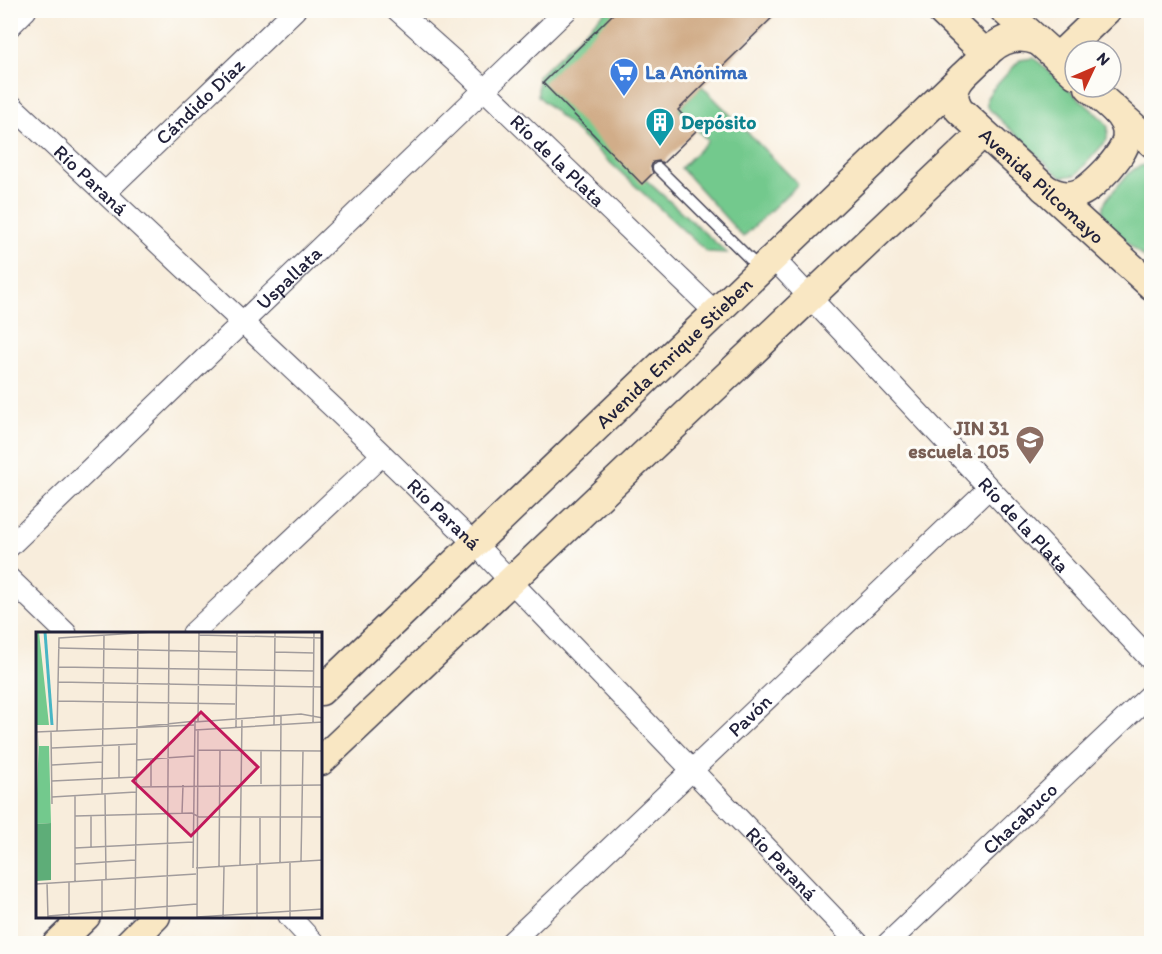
<svg xmlns="http://www.w3.org/2000/svg" width="1162" height="954" font-family="Itim,sans-serif">
<style>
.green{fill:#73c98d;stroke:#4a7664;stroke-width:1.5}
.building{fill:#d1ad89}
.lines{fill:none;stroke-linecap:round;stroke-linejoin:round}
.lane-casing{stroke:#424053;stroke-width:13}
.street-casing{stroke:#424053;stroke-width:23}
.secondary-casing{stroke:#424053;stroke-width:31}
.lane{stroke:#fff;stroke-width:10}
.street{stroke:#fff;stroke-width:21}
.secondary{stroke:#f9e7c3;stroke-width:28}
.labels{text-anchor:middle;dominant-baseline:central;stroke-width:6;stroke-linejoin:round;paint-order:stroke}
.shop-label{font-size:20px;font-weight:bold;fill:#366cbe;stroke:#fdfcf7;text-anchor:start}
.street-label{font-size:20px;fill:#22223b;stroke:#fdfcf7}
.culture-label{font-size:20px;font-weight:bold;fill:#0d838f;stroke:#fdfcf7;text-anchor:start}
.education-label{font-size:20px;font-weight:bold;fill:#785e54;stroke:#fdfcf7;text-anchor:end}
.inset-river{fill:none;stroke:#48b5c4;stroke-width:3}
.inset-road{fill:none;stroke:#a29c9c;stroke-width:1.5}
.view{fill:#c2185b;fill-opacity:0.15;stroke:#c2185b;stroke-width:3}
.inset-edge{fill:none;stroke:#22223b;stroke-width:3}
</style>
<rect width="100%" height="100%" fill="#fdfcf7"/>
<filter id="ink" filterUnits="userSpaceOnUse"><feTurbulence type="fractalNoise" baseFrequency=".0167" numOctaves="2"/><feDisplacementMap in="SourceGraphic" scale="12" xChannelSelector="R" yChannelSelector="G"/><feConvolveMatrix kernelMatrix="1 2 1 2 8 2 1 2 1" color-interpolation-filters="sRGB"/></filter>
<filter id="wash" filterUnits="userSpaceOnUse"><feTurbulence type="fractalNoise" baseFrequency=".008" numOctaves="4" result="noise"/><feDisplacementMap in="SourceGraphic" scale="24" xChannelSelector="R" yChannelSelector="G"/><feGaussianBlur stdDeviation="1.35" result="paint"/><feColorMatrix in="noise" values="0 0 0 0 0 0 0 0 0 0 0 0 0 0 0 0 0 1.4 0 .05"/><feComposite in="paint" operator="in"/></filter>
<g filter="url(#wash)">
<rect width="100%" height="100%" fill="#f8eddc"/>
<path class="green" d="M 606,11 L 617,11 L 646,180 L 727,253 L 707,252 L 538,96 L 538,76 Z
M 1033,58 L 1040,63 L 1103,120 L 1108,127 L 1107,140 L 1076,175 L 1062,177 L 1055,172 L 987,107 L 987,98 L 992,90 L 1020,60 Z
M 702,86 L 798,184 L 743,237 L 681,168 L 708,141 L 678,110 Z
M 1145,165 L 1151,166 L 1151,263 C 1140,253 1104,226 1103,212 C 1102,202 1110,195 1116,188 C 1125,178 1132,167 1145,165 Z"/>
<g id="blocks">
<path class="building" d="M 617,10 L 780,10 L 678,110 L 697,130 L 663,163 L 659,161 L 653,162 L 651,167 L 653,173 L 642,184 L 543,83 Z"/>
</g>
</g>
<g filter="url(#ink)">
<use href="#blocks" fill-opacity="0" stroke="#424053" stroke-width="1.5"/>
<g class="lines">
<g class="lane-casing">
<path id="lane" d="M 658,168 L 760,269"/>
</g>
<g class="street-casing">
<g id="street">
<path id="s1" d="M 397,10 L 462,68 L 716,313"/>
<path d="M 10,26 L 26,10"/>
<path id="s2" d="M 10,104 L 355,428 L 475,544 L 859,944"/>
<path id="s3" d="M 105,193 L 295,10"/>
<path id="s4" d="M 773,258 L 1152,661"/>
<path id="s5" d="M 10,546 L 567,10"/>
<path d="M 10,579 L 66,633"/>
<path d="M 193,633 L 382,455"/>
<path d="M 289,916 L 315,944"/>
<path id="s6" d="M 509,944 L 989,488"/>
<path id="s7" d="M 887,944 L 1152,693"/>
</g>
</g>
<g class="secondary-casing">
<g id="secondary">
<path d="M 940,10 L 986,54"/>
<path d="M 1004,10 L 1075,74"/>
<path d="M 1057,58 L 1107,10"/>
<path id="s8" d="M 962,77 C 953,88 952,98 959,110 L 1152,286"/>
<path d="M 1089,87 L 1152,143"/>
<path d="M 1044,188 C 1073,206 1089,189 1108,169 C 1127,147 1136,132 1114,109"/>
<path id="s9" d="M 321,691 L 990,50 C 1004,37 1020,34 1038,41"/>
<path d="M 321,761 L 983,133"/>
<path d="M 57,944 L 86,916"/>
<path d="M 128,944 L 156,916"/>
</g>
</g>
<use href="#lane" class="lane"/>
<use href="#street" class="street"/>
<use href="#secondary" class="secondary"/>
</g>
</g>
<defs>
<g id="supermarket-pin" transform="scale(1.5)"><path d="M0 17L-7.5 6A9.5 9.5 0 1 1 7.5 6Z" fill="#3f7fe0" stroke="#fdfcf7"/><path d="M-6-5.5h2.5l.6 2H6L4.5 2H-2.5L-4.4-4H-6ZM-1.5 3.2a1.3 1.3 0 1 0 .1 0ZM3 3.2a1.3 1.3 0 1 0 .1 0Z" fill="#fff"/></g>
<g id="building-pin" transform="scale(1.5)"><path d="M0 17L-7.5 6A9.5 9.5 0 1 1 7.5 6Z" fill="#0f9aa8" stroke="#fdfcf7"/><path d="M-4-6H4V6H1V3H-1V6H-4ZM-2.5-4.3h1.7v1.8h-1.7ZM.8-4.3h1.7v1.8H.8ZM-2.5-1h1.7V.8h-1.7ZM.8-1h1.7V.8H.8Z" fill="#fff"/></g>
<g id="school-pin" transform="scale(1.5)"><path d="M0 17L-7.5 6A9.5 9.5 0 1 1 7.5 6Z" fill="#8d6e63" stroke="#fdfcf7"/><path d="M0-5L7-2L0 1L-7-2ZM-4 1L0 2.5L4 1V4Q0 6-4 4Z" fill="#fff"/></g>
</defs>
<g fill-rule="evenodd">
<use href="#supermarket-pin" x="624" y="72"/>
<use href="#building-pin" x="660" y="122"/>
<use href="#school-pin" x="1030" y="440"/>
</g>
<g class="labels">
<g class="shop-label">
<text x="645" y="72">La Anónima</text>
</g>
<g class="street-label">
<text stroke="none"><textPath href="#s3" startOffset="132">Cándido Díaz</textPath></text>
<text stroke="none"><textPath href="#s1" startOffset="220">Río de la Plata</textPath></text>
<text stroke="none"><textPath href="#s2" startOffset="111">Río Paraná</textPath></text>
<text stroke="none"><textPath href="#s8" startOffset="148">Avenida Pilcomayo</textPath></text>
<text stroke="none"><textPath href="#s5" startOffset="387">Uspallata</textPath></text>
<text stroke="none"><textPath href="#s9" startOffset="489">Avenida Enrique Stieben</textPath></text>
<text stroke="none"><textPath href="#s2" startOffset="597">Río Paraná</textPath></text>
<text stroke="none"><textPath href="#s4" startOffset="366">Río de la Plata</textPath></text>
<text stroke="none"><textPath href="#s6" startOffset="332">Pavón</textPath></text>
<text stroke="none"><textPath href="#s7" startOffset="183">Chacabuco</textPath></text>
<text stroke="none"><textPath href="#s2" startOffset="1083">Río Paraná</textPath></text>
</g>
<g class="culture-label">
<text x="681" y="122">Depósito</text>
</g>
<g class="education-label">
<text x="1009" y="428">JIN 31<tspan x="1009" dy="23">escuela 105</tspan></text>
</g>
</g>
<g transform="translate(36 632)">
<rect width="286" height="286" fill="#f8eddc"/>
<path d="M 0,0 L 3,0 L 13,93 L 0,93 ZM 3,102 L 3,114 L 13,114 L 15,191 L 0,192 Z" fill="#73c98d"/>
<path d="M 15,191 L 15,248 L 0,249 L 0,192 Z" fill="#5ead78"/>
<path class="inset-river" d="M 9,0 L 16,93"/>
<path class="inset-road" d="M 163,3 L 287,6M 22,16 L 200,20M 239,20 L 278,21M 22,35 L 278,39M 22,50 L 287,55M 22,69 L 199,72M 162,89 L 163,0M 277,91 L 278,0M 238,93 L 239,0M 101,95 L 160,89M 200,95 L 201,0M 159,98 L 287,90M 0,100 L 158,93M 15,100 L 16,172M 21,100 L 23,6 L 117,0M 83,112 L 83,146M 16,116 L 100,112M 162,118 L 287,119M 100,128 L 158,124M 16,133 L 66,130M 16,149 L 100,145M 225,152 L 225,119M 115,154 L 115,127M 100,155 L 287,153M 66,162 L 68,3M 69,162 L 70,247M 39,163 L 39,249M 16,165 L 100,160M 146,182 L 147,153M 39,184 L 156,181 L 163,185 L 287,185M 55,215 L 55,184M 39,216 L 157,210M 265,229 L 267,119M 244,231 L 245,83M 39,232 L 99,228M 224,232 L 224,186M 204,233 L 206,86M 183,235 L 184,118M 157,236 L 159,90 L 265,82 L 287,86M 160,236 L 287,228M 33,250 L 33,286M 11,251 L 12,286M 0,252 L 160,242M 12,284 L 161,272M 161,285 L 287,277M 66,286 L 66,248M 99,286 L 102,1M 131,286 L 133,0M 161,286 L 162,98M 187,286 L 188,234M 221,286 L 221,232M 254,286 L 254,231"/>
<path class="view" d="M 165,80 L 222,135 L 155,204 L 97,149 Z"/>
<rect width="286" height="286" class="inset-edge"/>
</g>
<rect width="1162" height="954" fill="none" stroke="#fdfcf7" stroke-width="36"/>
<g transform="translate(1093 69) rotate(46)"><circle r="28" fill="#fdfcf7" stroke="#a5a5ac" stroke-width="1.5"/>
<path d="M0-4.5L10 22L0 15L-10 22Z" fill="#c8321e"/>
<text y="-9" font-size="16" font-weight="bold" text-anchor="middle" fill="#22223b">N</text>
</g>
</svg>
